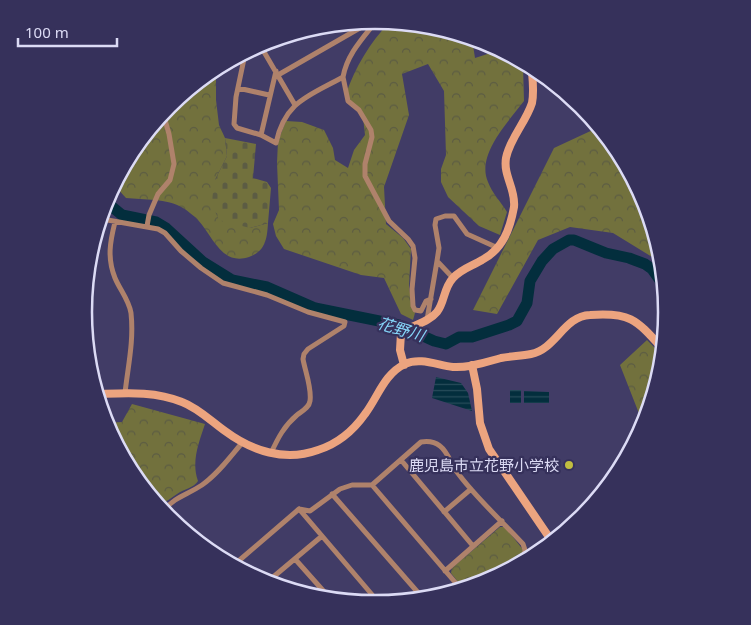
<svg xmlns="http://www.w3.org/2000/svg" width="751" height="625" font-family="'Noto Sans','Noto Sans JP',sans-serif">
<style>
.forest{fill:url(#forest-crowns)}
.cemetery{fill:url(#cemetery-stones)}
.water{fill:url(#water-rules)}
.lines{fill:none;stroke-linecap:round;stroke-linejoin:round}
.river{stroke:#032e3d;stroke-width:11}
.street{stroke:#af826b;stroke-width:5}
.secondary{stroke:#eca47f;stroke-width:8}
.poi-dot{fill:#c1bd40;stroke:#36315b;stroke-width:2}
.labels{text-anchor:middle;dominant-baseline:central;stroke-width:4.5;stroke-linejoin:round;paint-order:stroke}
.poi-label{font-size:15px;fill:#dcdbf5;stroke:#36315b;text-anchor:end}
.water-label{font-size:16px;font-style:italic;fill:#85d5f8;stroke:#36315b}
.rim{fill:none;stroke:#dcdbf5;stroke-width:2.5}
</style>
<defs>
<pattern id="forest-crowns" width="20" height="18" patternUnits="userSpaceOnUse" patternTransform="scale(1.25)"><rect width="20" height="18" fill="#72713d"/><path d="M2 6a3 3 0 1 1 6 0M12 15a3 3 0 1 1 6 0" fill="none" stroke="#5c5c43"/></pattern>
<pattern id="cemetery-stones" width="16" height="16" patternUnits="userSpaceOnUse" patternTransform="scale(1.25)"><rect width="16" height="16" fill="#72713d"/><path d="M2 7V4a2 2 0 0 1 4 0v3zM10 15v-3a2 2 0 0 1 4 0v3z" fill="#5c5c43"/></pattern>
<pattern id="water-rules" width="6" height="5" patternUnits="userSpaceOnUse" patternTransform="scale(1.25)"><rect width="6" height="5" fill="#032e3d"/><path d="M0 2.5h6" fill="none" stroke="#274c5a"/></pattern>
</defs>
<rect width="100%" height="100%" fill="#413c66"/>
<path class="forest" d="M 389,23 L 472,39 L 475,58 L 500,50 L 523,66 L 524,101 C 508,122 476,155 488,182 C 492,193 501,202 507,212 L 500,235 L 479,226 L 448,197 L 441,182 L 441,169 L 446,155 L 444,91 L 428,64 L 402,74 L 409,115 L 384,187 L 386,224 L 403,238 L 411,249 L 409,286 L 412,307 L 415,313 L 413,320 L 401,314 L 384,278 L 361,275 L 284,249 L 276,236 L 273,224 L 279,210 L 277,163 L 278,141 L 286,121 L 302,122 L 324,130 L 333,148 L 335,160 L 348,168 L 354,150 L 365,135 L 363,117 L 346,94 C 355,68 370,42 389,23 Z
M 216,74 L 216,100 L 219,125 L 225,138 L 227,156 L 215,180 L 250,228 L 268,223 C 267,238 266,251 249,257 C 221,266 213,236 198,220 C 194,216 188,211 183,208 C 167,198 144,200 126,198 L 115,186 L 169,105 Z
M 597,128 L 646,201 L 657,260 L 613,233 L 570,227 L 538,240 L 497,314 L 473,310 L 554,148 Z
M 647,340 L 660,353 L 648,415 L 640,416 L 620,365 Z
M 132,404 L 205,424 C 199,442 191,462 198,481 C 194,488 184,489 177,494 C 171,498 166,502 159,505 L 105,424 L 105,423 L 122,422 Z
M 500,527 L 505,527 L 524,551 L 522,558 L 517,563 L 487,583 L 463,588 L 451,573 L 452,568 Z"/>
<path class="cemetery" d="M 225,138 L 256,144 L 253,178 L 267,182 L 271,188 L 268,223 L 250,228 L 219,220 L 211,203 L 215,180 L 227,156 Z"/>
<path class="water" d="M 436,377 L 461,383 L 468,393 L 472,411 L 432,398 Z
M 510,390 L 521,390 L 521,403 L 510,403 Z
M 524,391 L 549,392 L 549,403 L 524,403 Z"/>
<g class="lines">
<path class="river" d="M 105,201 L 122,215 L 156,222 L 166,228 L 203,262 L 232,280 L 267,287 L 315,308 L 399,325 L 434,341 L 446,344 L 459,337 L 472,337 L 509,325 L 517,321 L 527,303 L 530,281 L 542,261 L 553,249 L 569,240 L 574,240 L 606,253 L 629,258 L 645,264 L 652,269 L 662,283"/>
<path class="street" d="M 260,45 L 295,105
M 245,54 L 236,97 L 234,124 L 237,128 L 261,135 L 276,71
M 278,75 L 372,21
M 343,77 L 348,101 L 359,110 L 371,130 L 372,137 L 365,164 L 365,176 L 389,221 L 408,239 L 413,246 L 415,258 L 412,289 L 413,306 L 415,310 L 421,311 L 426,301 L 431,299
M 238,88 L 269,95
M 261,135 L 276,143 C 285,101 309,96 343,77 C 347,54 363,38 377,20
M 102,219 L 158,229 L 165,233 L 181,251 L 201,268 L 223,283 L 267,295 L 308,312 L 345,322 L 344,326 L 308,349 L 304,354 L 303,359 C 305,371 312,388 310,401 C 309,408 302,411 297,415 C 284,426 278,438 271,453
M 115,222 C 110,242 107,258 115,278 C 120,290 129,300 131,313 C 134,341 128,366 125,393
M 147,226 L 149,215 L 158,194 L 170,180 L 174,164 L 169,134 L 165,120 L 162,116
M 453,278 L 437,261 L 439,248 L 435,225 L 436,219 L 445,216 L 454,216 L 467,234 L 498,248
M 427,320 L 437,261
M 401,460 L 473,546
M 372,485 L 460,588
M 332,494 L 421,596
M 299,509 L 310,511 L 340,489 L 352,485 L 372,485 L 421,442 C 427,441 435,442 440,446 C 448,452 451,464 457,472 C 476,498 501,520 523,544 L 525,550 L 524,558
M 299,509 L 380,604
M 163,511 C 176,496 187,495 202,485 C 218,474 230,457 242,443
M 444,512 L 471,489
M 295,559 L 327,595
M 235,564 L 299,509
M 445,571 L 502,521
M 266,583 L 322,536
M 449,590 L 456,584"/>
<path class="secondary" d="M 404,365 L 400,350 L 401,333 C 412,325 428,323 437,312 C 445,302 443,289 453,278 C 461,269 472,266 482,260 C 503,249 510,229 514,207 C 516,189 503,176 506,158 C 510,138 526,122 532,103 C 534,93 533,82 532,72
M 472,365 L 477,389 L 480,423 L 489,449 L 551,540
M 99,394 C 127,393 155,391 182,402 C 198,408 211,421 225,431 C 252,451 285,462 318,450 C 337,444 353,431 365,414 C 378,397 384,374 405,364 C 420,357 437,365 453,367 C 469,368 486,362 501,358 C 511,356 521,356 531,354 C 556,349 564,316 590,315 C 629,312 636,319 661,347"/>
</g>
<circle class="poi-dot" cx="569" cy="465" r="5"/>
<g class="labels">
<g class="poi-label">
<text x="559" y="465">鹿児島市立花野小学校</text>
</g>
<g class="water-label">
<text transform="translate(401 329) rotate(17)">花野川</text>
</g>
</g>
<path d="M0 0H751V625H0ZM92 312a283 283 0 1 1 566 0a283 283 0 1 1-566 0Z" fill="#36315b" fill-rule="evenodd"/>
<path class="rim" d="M92 312a283 283 0 1 1 566 0a283 283 0 1 1-566 0Z"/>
<path d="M18 38v8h99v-8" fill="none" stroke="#dcdbf5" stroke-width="2.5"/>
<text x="25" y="38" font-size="15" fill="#dcdbf5" stroke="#36315b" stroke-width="4" paint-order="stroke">100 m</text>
</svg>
